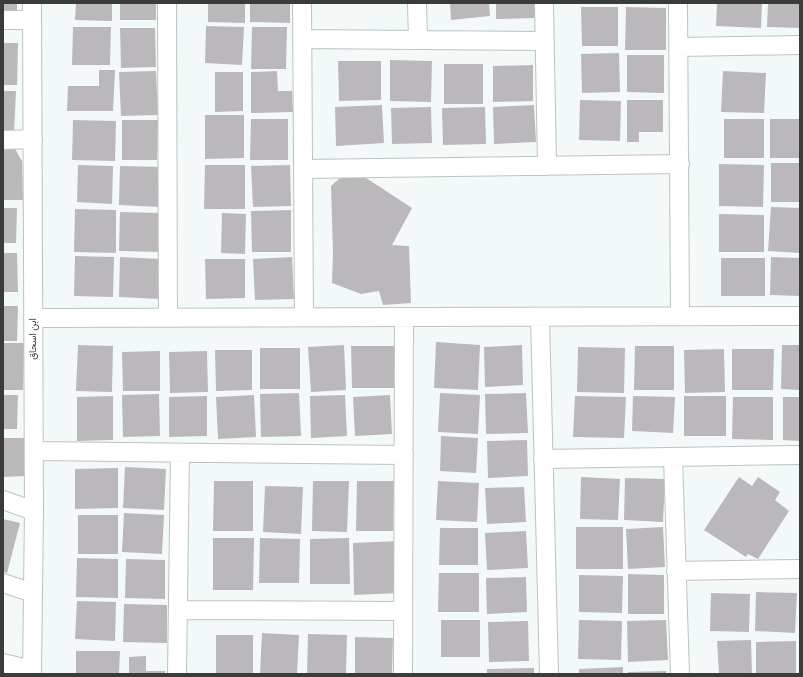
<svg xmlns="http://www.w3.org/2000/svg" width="803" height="677" font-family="'Fira Sans',Vazirmatn,sans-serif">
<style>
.building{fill:#bbb8bc}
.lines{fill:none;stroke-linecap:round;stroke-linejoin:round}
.minor-casing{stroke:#bdc3c2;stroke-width:20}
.minor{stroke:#fff;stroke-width:18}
.labels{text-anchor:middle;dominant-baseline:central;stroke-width:3;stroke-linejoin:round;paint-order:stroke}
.street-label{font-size:10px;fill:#3a3c3c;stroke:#fff}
</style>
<rect width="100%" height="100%" fill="#f3f9f8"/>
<path class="building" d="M 3,3 L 17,3 L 17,12 L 3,12 Z
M 76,3 L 112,3 L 112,21 L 75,20 Z
M 120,3 L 156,3 L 156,20 L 120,20 Z
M 208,3 L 245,3 L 245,23 L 208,22 Z
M 250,3 L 290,3 L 290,23 L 250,22 Z
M 450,3 L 489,3 L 490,16 L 451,20 Z
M 496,3 L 535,3 L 535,18 L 496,19 Z
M 717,3 L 762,3 L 761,28 L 716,26 Z
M 768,3 L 800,3 L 800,28 L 767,27 Z
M 581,7 L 618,7 L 618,46 L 582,46 Z
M 626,7 L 666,8 L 666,50 L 625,50 Z
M 206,26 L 244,27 L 242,65 L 205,63 Z
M 73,27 L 111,27 L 110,65 L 72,65 Z
M 252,27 L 287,27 L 286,69 L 251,69 Z
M 120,28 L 155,28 L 156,67 L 121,68 Z
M 3,43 L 18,43 L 17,85 L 3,85 Z
M 619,53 L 620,92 L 582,93 L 581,54 Z
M 627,55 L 664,55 L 664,93 L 627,92 Z
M 390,60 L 432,61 L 431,102 L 390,101 Z
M 338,61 L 381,61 L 381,100 L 339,101 Z
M 444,64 L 483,64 L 483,104 L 444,104 Z
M 533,65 L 533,101 L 493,102 L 493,66 Z
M 99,70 L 115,70 L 113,111 L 67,111 L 68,86 L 99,86 Z
M 156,71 L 158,115 L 121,116 L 119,72 Z
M 277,71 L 278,91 L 292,91 L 293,112 L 251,113 L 251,72 Z
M 723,71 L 766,73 L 764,113 L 721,112 Z
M 215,72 L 243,72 L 243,111 L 215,112 Z
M 3,91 L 16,91 L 14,132 L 3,131 Z
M 580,100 L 621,101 L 620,141 L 579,140 Z
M 627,100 L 663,100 L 663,132 L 639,132 L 639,142 L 627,142 Z
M 382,105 L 384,143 L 336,146 L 335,107 Z
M 534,105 L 536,142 L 494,144 L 493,107 Z
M 431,107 L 432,143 L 392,144 L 391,108 Z
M 485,107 L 486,144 L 443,145 L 442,108 Z
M 205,115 L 244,115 L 244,158 L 205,159 Z
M 251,119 L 288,119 L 288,160 L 250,160 Z
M 724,119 L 764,119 L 764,158 L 724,158 Z
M 770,119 L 800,119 L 800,158 L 770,158 Z
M 73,120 L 116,121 L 115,161 L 72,160 Z
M 122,120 L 158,120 L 157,160 L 122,160 Z
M 15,149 L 22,161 L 23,200 L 3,200 L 3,150 Z
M 771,163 L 800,163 L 800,202 L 771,202 Z
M 719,164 L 764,165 L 763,207 L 719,206 Z
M 78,165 L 113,166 L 112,204 L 77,202 Z
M 205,165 L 245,165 L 245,209 L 204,209 Z
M 290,165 L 291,206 L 253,207 L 251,166 Z
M 120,166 L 160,167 L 159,207 L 119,205 Z
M 363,176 L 412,208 L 392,245 L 409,246 L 411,303 L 383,305 L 379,291 L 361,294 L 332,283 L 333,253 L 331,186 L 340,178 Z
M 771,207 L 800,208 L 800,253 L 768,251 Z
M 3,208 L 17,208 L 16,243 L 3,243 Z
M 75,209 L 116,210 L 116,253 L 74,252 Z
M 291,210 L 291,252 L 252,252 L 251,211 Z
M 120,212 L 161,213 L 160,252 L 119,251 Z
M 222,213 L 246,214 L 245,254 L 221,253 Z
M 719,214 L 764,215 L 764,252 L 719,252 Z
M 3,253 L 17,253 L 18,292 L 3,292 Z
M 75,256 L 114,257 L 113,297 L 74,296 Z
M 120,257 L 161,259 L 160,299 L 119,297 Z
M 292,257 L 294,299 L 255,300 L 253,259 Z
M 771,257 L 800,258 L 800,296 L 770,295 Z
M 721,258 L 765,258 L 765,296 L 721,296 Z
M 205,259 L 245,259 L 245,298 L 206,299 Z
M 3,306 L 18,306 L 17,341 L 3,341 Z
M 436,342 L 480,345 L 478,390 L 434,388 Z
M 3,343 L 24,343 L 23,390 L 3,390 Z
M 78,345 L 113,346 L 112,392 L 76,391 Z
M 344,345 L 346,390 L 311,392 L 308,347 Z
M 522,345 L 523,385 L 485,387 L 484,347 Z
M 782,345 L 800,345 L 800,390 L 781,389 Z
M 351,346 L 394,346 L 394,388 L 352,388 Z
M 635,346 L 674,346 L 674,390 L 634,390 Z
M 578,347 L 625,348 L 624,393 L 577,392 Z
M 260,348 L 300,348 L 300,389 L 260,389 Z
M 724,349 L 725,392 L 685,393 L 684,350 Z
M 732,349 L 774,349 L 773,390 L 732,390 Z
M 215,350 L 252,350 L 252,390 L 216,391 Z
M 160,351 L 160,391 L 123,391 L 122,352 Z
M 207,351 L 208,392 L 170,393 L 169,352 Z
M 299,393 L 301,436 L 261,437 L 260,394 Z
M 440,393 L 480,395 L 478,434 L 438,432 Z
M 526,393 L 528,433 L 486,434 L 485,394 Z
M 159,394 L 160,436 L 123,437 L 122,395 Z
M 3,395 L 18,395 L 17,429 L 3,429 Z
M 254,395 L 256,437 L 218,439 L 216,397 Z
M 345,395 L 347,436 L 311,438 L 310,396 Z
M 390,395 L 392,434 L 355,436 L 353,397 Z
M 113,396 L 113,440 L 77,441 L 77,397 Z
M 207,396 L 207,436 L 169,437 L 169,397 Z
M 575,396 L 626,397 L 624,438 L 573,437 Z
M 633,396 L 675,397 L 673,433 L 632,431 Z
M 684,396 L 726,396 L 726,436 L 684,436 Z
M 733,397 L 773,397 L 773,440 L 732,439 Z
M 783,397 L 800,397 L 800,441 L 783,440 Z
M 441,436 L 478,438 L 476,473 L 440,471 Z
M 3,438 L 25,438 L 25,476 L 3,477 Z
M 527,440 L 528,476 L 488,478 L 487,441 Z
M 125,467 L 166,469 L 164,510 L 123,508 Z
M 118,468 L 118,508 L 75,509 L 75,469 Z
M 581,477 L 620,479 L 618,520 L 580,519 Z
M 739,477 L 752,486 L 758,477 L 780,492 L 775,500 L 789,511 L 758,559 L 748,554 L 746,557 L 704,530 Z
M 625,478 L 665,479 L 663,522 L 624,520 Z
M 214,481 L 253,481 L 253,531 L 213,531 Z
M 313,481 L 349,481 L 347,532 L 312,531 Z
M 357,481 L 394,481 L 393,531 L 356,531 Z
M 438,481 L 479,483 L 477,522 L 436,520 Z
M 265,486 L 303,487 L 301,534 L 263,532 Z
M 524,487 L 526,522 L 487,524 L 485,488 Z
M 124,513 L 164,515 L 162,554 L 122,552 Z
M 78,515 L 118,515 L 118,554 L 78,554 Z
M 3,519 L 20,523 L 7,573 L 3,572 Z
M 576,527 L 623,527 L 623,569 L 576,569 Z
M 663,527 L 665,567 L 628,569 L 626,529 Z
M 440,528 L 478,528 L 478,565 L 439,565 Z
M 526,531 L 528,568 L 487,570 L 485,533 Z
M 213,538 L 254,538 L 253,590 L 213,590 Z
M 260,538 L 300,539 L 299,583 L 259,583 Z
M 349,538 L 350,584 L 310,584 L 310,539 Z
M 399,541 L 400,593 L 354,595 L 353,543 Z
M 77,558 L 118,559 L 118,598 L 76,597 Z
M 126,559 L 165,560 L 165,599 L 125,598 Z
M 439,573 L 479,573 L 479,612 L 438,612 Z
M 628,574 L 664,575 L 664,614 L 628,614 Z
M 579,575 L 623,576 L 622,613 L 579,612 Z
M 526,577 L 527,612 L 487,614 L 486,578 Z
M 756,592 L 797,593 L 795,633 L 755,631 Z
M 711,593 L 750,594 L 749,632 L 710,631 Z
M 77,601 L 116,602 L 115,641 L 75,639 Z
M 124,604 L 167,605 L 167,643 L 123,642 Z
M 441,620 L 480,620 L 480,657 L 441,657 Z
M 579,620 L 622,621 L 621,660 L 578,659 Z
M 666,620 L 668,660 L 628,662 L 627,621 Z
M 528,621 L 529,661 L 489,662 L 488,622 Z
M 262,633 L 299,635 L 297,674 L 260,674 Z
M 308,634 L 347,635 L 346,674 L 307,674 Z
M 216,635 L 253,635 L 253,674 L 216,674 Z
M 355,637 L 393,638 L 392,674 L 355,674 Z
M 751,640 L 752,674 L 719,674 L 717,641 Z
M 796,641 L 796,674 L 756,674 L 756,642 Z
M 76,651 L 120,651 L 119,674 L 76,674 Z
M 146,656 L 146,671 L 165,671 L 165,674 L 129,674 L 129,657 Z
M 623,667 L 623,674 L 579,674 L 579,669 Z
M 534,668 L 534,674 L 487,674 L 487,669 Z
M 666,671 L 666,674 L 628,674 L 628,672 Z"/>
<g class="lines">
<g class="minor-casing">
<path id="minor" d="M 167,3 L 168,318
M 302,3 L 304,317
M 417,3 L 418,40
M 544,3 L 547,166
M 678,3 L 680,316
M 3,20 L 32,20
M 302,39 L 545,41
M 679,47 L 800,45
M 3,140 L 33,139
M 303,169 L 680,164
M 540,317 L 549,674
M 33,318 L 800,316
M 34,451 L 404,455
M 673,457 L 680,674
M 543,459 L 800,455
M 3,500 L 34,511
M 676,571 L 800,569
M 3,583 L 33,593
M 178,610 L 403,611
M 3,663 L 32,670
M 32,674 L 34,511 L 32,3
M 177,674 L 180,453
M 403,674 L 404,317"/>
</g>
<use href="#minor" class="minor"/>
</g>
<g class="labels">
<g class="street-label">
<text transform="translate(33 339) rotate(-90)">ابن اسحاق</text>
</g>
</g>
<rect width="803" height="677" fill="none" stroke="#3a3c3c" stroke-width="8"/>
</svg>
